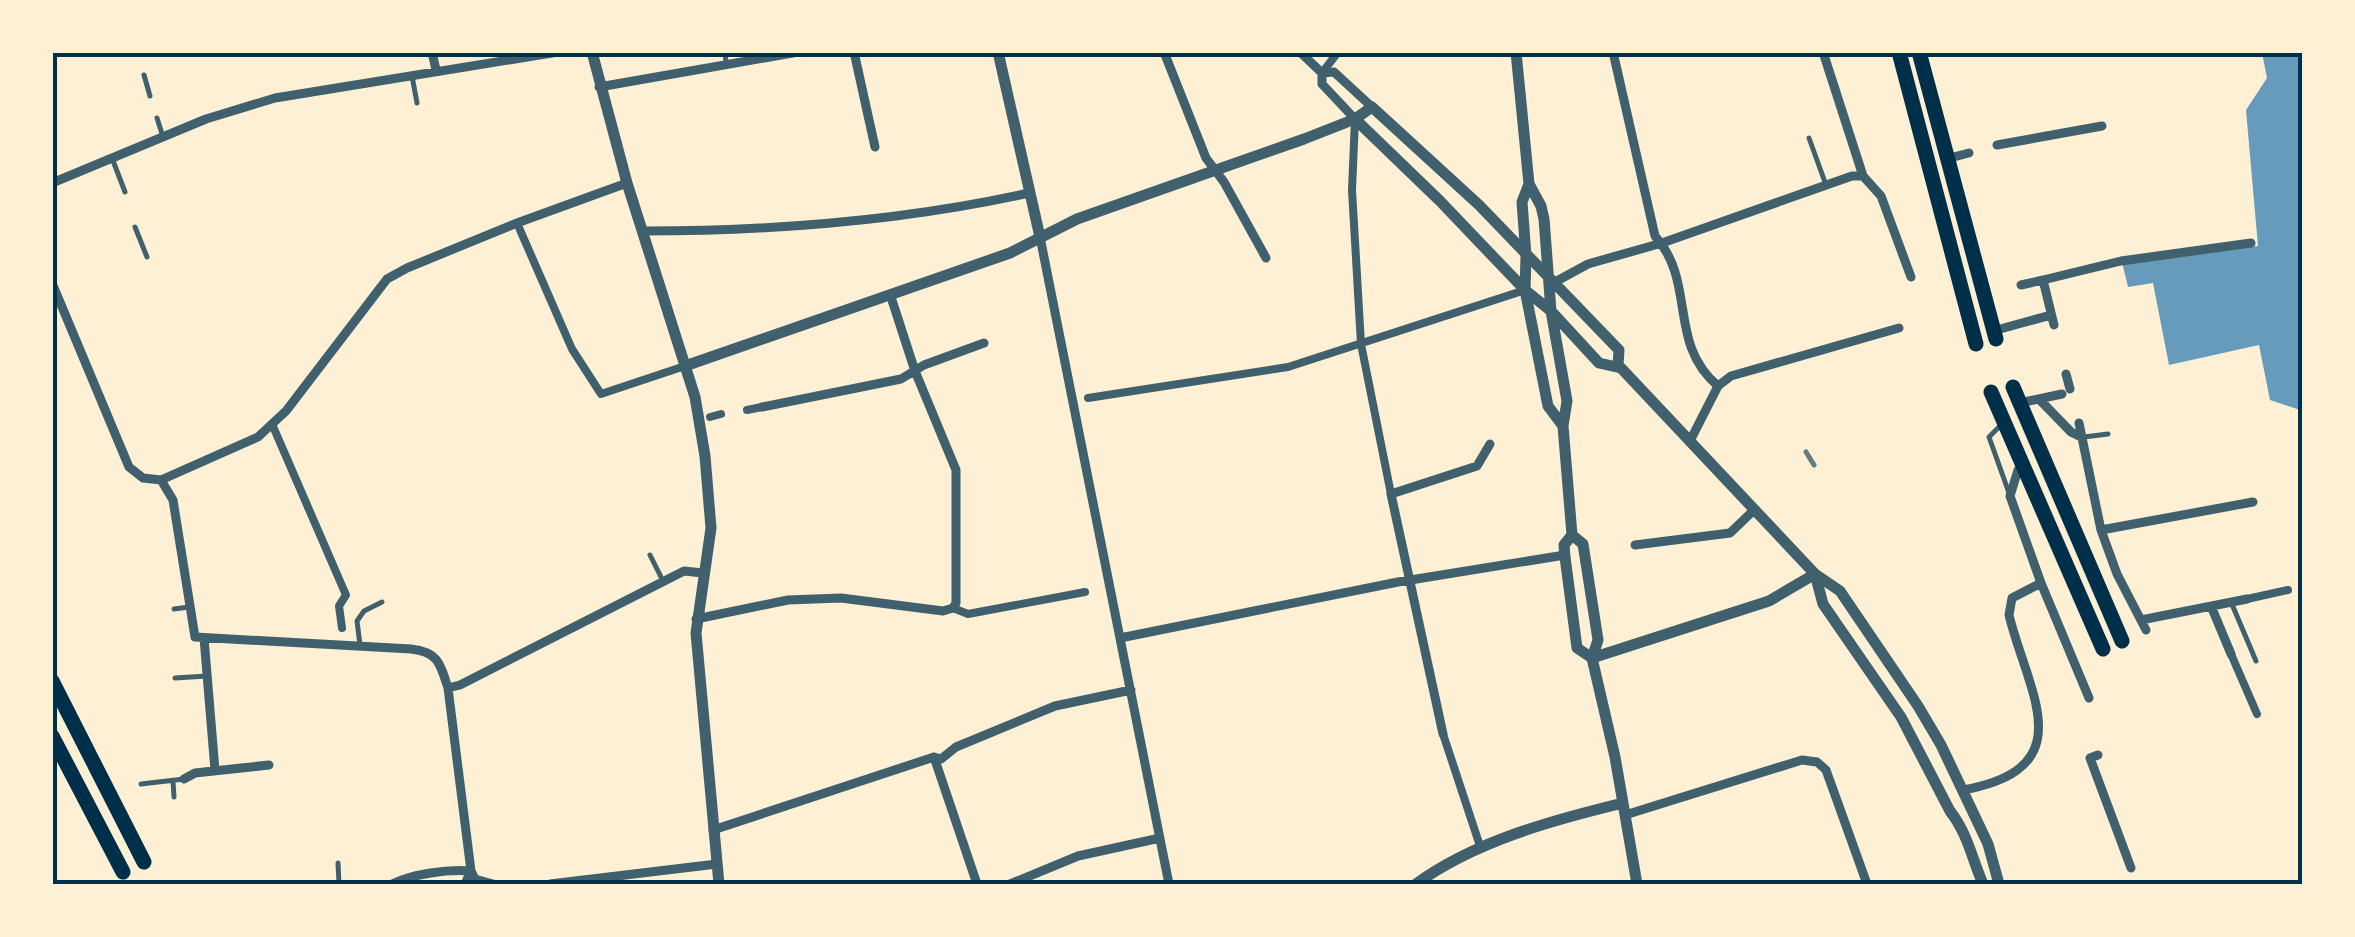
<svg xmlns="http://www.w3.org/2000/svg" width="2355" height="937" font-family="'Titillium Web',sans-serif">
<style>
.water{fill:#669bbc}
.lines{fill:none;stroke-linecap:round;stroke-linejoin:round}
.service{stroke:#3f606c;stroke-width:5}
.pedestrian{stroke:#3f606c;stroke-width:8}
.minor{stroke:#3f606c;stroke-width:9}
.tertiary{stroke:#3f606c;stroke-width:11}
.primary{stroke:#003049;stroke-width:15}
.rail{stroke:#657d81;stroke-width:5}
.neatline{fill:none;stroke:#003049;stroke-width:4}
</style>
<rect width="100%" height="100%" fill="#fdf0d5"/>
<path class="water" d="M 2262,53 L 2302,53 L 2302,437 L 2300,410 L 2270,400 L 2259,345 L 2169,365 L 2153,283 L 2128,287 L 2122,262 L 2258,246 L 2246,110 L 2267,78 Z"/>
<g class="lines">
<path class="service" d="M 725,52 L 726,62
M 144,75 L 150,96
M 412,76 L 417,103
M 157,118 L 163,137
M 1809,138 L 1826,185
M 112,158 L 125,192
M 135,227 L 147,257
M 2003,423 L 1989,437 L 2009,493
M 2084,437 L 2108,434
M 650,555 L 663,581
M 2231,602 L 2256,661
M 174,609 L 189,607
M 360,645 L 357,621 L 364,611 L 382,602
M 175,678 L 207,676
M 173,781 L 174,797
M 141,784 L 184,779
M 338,863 L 339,884"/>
<path class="pedestrian" d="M 1322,73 L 1338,52
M 1355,119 L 1352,190 L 1361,344 L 1391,494
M 517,223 L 572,349 L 601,394 L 685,366
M 1088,398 L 1288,367 L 1525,290
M 747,410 L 762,407
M 710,417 L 721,414
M 272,424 L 346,595 L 339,606 L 342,628
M 2247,599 L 2288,590
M 953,608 L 968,614 L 1085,592
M 2231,654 L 2257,714
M 1443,734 L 1481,849"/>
<path class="minor" d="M 432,52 L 436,70
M 854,52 L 875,147
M 1164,52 L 1206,158 L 1224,182 L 1266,258
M 1300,52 L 1322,73 L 1322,84 L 1355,119
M 1613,52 L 1655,236 C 1697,283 1667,343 1718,386
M 1823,52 L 1863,176
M 1322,73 L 1334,72 L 1372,107
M 599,87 L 798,52
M 1997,145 L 2102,126
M 1946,159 L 1969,153
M 1863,176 L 1881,196 L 1911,277
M 52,183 L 206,119 L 275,98 L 558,52
M 643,231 C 773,231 903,221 1029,193
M 1040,237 L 1169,884
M 1555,282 L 1588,264 L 1662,243 L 1852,176 L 1863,176
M 52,283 L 129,467 L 143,478 L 161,480 L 258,437 L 286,411 L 387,279 L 407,268 L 517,223 L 627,183
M 2021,285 L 2043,280
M 2054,325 L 2043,280 L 2121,261 L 2251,243
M 1993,331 L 2051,315
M 2066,374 L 2070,389
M 2039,399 L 2071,432 L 2081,437
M 2019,403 L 2062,394
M 762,407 L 901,379 L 924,365 L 984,343
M 2079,423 L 2101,530 L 2117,574 L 2146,630
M 1690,441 L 1718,386 L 1731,376 L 1899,328
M 2022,468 L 2018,470 L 2010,496 L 2041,583 L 2089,698
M 161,480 L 173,500 L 195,637 L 411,649 C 438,652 440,663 448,688 L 471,871
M 2101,530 L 2253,502
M 1635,545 L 1730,533 L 1754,510
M 2211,606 L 2231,654
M 696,619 L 788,600 L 841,598 L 943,611 L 953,608 L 956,603 L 956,470 L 915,371 L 890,294
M 2141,620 L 2247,599
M 204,638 L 215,770
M 1120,638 L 1398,582 L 1565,555
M 448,688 L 460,685 L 684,571 L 703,573
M 1443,734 L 1391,494 L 1477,466 L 1490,444
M 2098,755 L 2090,758 L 2131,868
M 934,757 L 977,884
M 184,779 L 195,773 L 269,765
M 1963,790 C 2084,768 2028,693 2009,615 L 2012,598 L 2041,583
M 1625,815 L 1802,760 L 1817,762 L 1826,770 L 1867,884
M 713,830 L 934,757 L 941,759 L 956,747 L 1055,706 L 1131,690
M 392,884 C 413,874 447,869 471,871 L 475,879 L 493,884
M 465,884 L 471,871
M 550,884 L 717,864
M 1010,884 L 1078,856 L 1160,838"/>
<path class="tertiary" d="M 592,52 L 627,183 L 695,397 L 705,456 L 711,528 L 696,633 L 719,884
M 998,52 L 1040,237
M 1516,52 L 1529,184 L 1541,206 L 1544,219 L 1551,311 L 1567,401 L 1563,426 L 1572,535 L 1564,545 L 1565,557 L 1577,648 L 1592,658
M 1355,119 L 1440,201 L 1525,290 L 1551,311 L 1599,363 L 1621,368 L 1815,574 L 1840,591 L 1918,706 L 1941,745 L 1988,844 L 1999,884
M 1529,184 L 1522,202 L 1526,256 L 1525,290 L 1548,406 L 1563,426
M 685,366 L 1010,253 L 1077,219 L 1304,139 L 1355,119 L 1372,107 L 1479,205 L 1619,350 L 1618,365
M 1572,535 L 1583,544 L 1598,640 L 1592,658 L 1615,757 L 1637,884
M 1815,574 L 1823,604 L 1901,717 L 1950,811 C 1968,834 1972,859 1983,884
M 1592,658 L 1769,601 L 1815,574
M 1416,884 C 1475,841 1553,820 1623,803"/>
<path class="primary" d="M 1899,52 L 1976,344
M 1919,52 L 1996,339
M 2013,387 L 2122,641
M 1991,392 L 2103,649
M 52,681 L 144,862
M 52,736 L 123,872"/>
<path class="rail" d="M 1806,452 L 1814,465"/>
</g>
<rect width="2355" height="937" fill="none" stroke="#fdf0d5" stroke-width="110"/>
<rect x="55" y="55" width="2245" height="827" class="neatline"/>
</svg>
